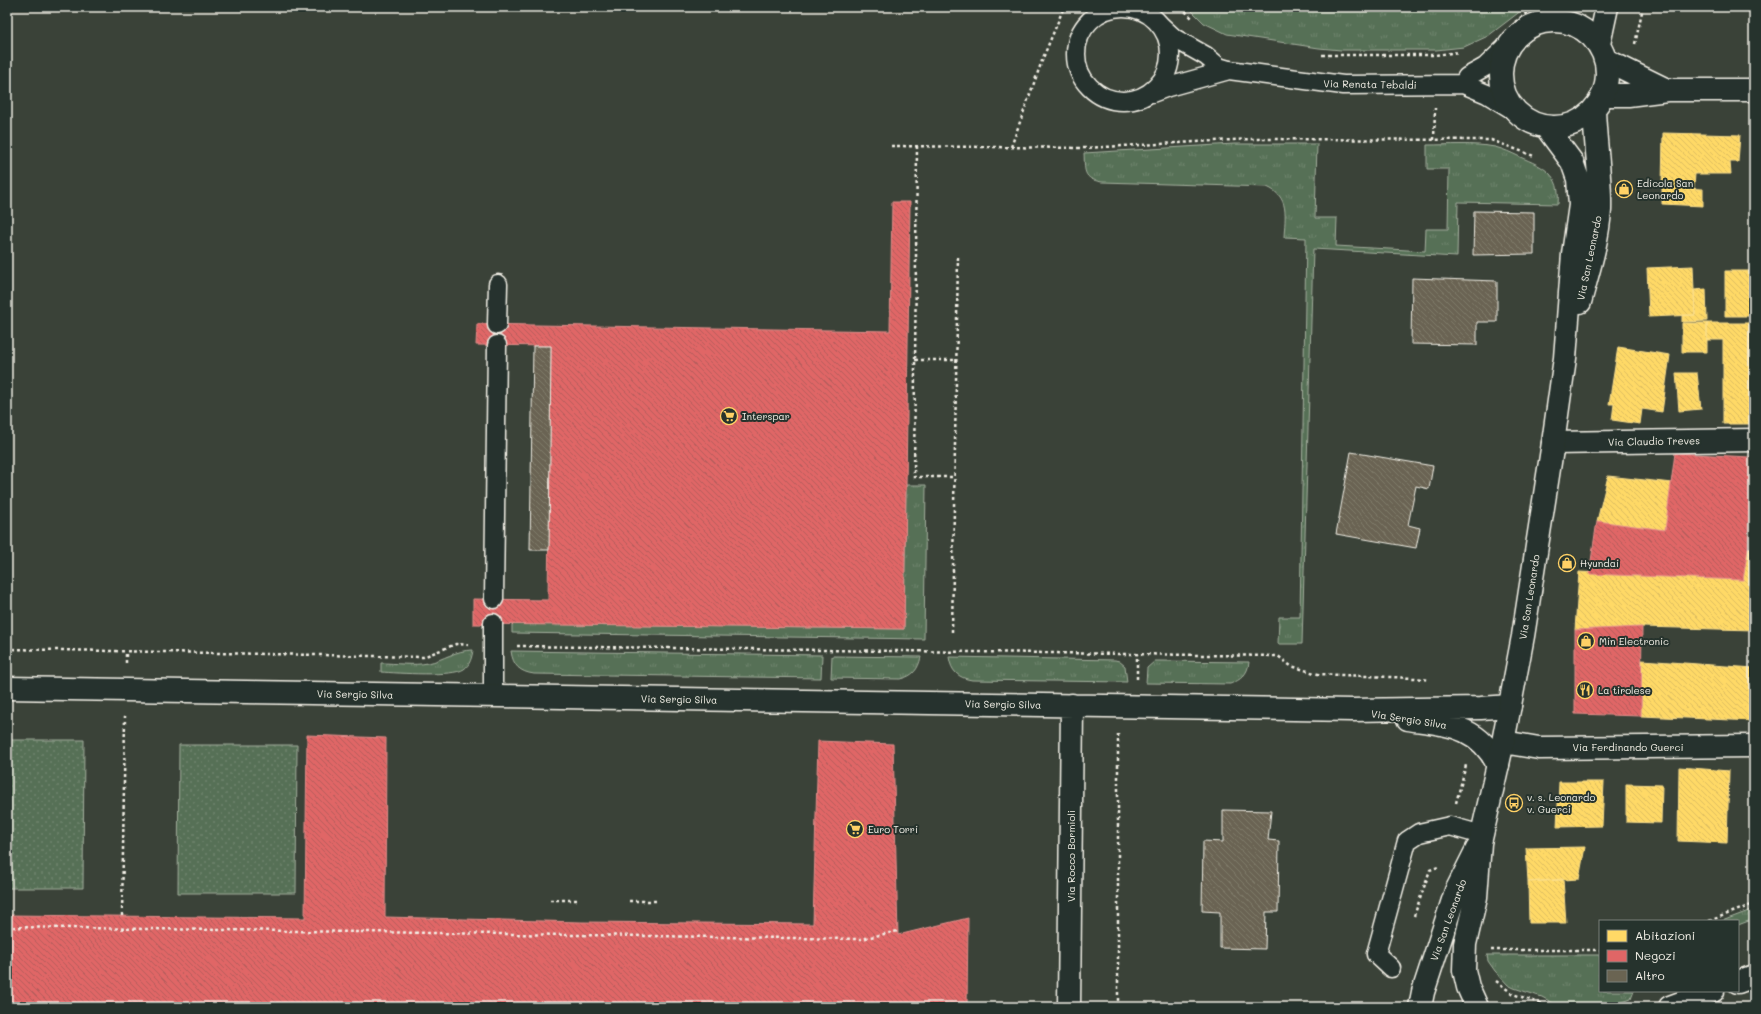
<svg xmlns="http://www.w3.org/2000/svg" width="1761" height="1014" font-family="Mali,sans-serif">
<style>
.grass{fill:url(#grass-tufts);stroke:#a5b09f}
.park{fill:url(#park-dots);stroke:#a5b09f}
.homes{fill:url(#homes-back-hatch);stroke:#fce08d}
.shops{fill:url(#shops-back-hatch);stroke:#e6908d}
.building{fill:url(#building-back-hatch);stroke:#f4f1e8}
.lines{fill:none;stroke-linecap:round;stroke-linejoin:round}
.service-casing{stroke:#f4f1e8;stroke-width:21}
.minor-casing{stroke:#f4f1e8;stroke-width:25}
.secondary-casing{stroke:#f4f1e8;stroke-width:25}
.path{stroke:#f4f1e8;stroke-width:2.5;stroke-dasharray:3 3;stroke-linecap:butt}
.service{stroke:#26332d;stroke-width:18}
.minor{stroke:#26332d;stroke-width:22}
.secondary{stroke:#26332d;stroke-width:22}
.labels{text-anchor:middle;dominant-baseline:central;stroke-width:4;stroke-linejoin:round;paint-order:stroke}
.street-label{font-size:10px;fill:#f4f1e8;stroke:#26332d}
.poi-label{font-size:10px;fill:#f4f1e8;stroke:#26332d;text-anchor:start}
</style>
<defs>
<pattern id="grass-tufts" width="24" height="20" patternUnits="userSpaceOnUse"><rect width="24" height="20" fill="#567056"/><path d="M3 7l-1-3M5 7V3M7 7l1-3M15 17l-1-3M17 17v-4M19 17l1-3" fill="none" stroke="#6f856e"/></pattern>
<pattern id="park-dots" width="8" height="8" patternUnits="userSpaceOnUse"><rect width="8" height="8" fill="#567056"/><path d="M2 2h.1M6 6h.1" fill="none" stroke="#6f856e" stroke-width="1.8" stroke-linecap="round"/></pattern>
<pattern id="homes-back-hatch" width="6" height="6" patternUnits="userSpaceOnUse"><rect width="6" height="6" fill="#ffd966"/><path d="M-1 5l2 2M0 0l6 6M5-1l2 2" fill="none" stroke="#dbbc60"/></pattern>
<pattern id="shops-back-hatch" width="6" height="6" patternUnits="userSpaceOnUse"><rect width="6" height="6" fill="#e06666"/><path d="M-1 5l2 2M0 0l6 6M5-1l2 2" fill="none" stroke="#b35d5c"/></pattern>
<pattern id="building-back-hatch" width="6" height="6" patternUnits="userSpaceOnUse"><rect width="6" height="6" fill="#6a6452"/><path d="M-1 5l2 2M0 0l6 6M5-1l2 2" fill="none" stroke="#807b6b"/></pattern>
</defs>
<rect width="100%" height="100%" fill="#3a4238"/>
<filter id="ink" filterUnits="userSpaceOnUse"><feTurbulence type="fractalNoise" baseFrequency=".025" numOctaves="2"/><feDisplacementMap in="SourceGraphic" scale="8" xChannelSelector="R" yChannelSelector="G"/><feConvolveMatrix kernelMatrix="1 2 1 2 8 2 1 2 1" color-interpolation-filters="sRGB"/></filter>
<g filter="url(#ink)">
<path class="grass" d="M 1188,7 L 1526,7 L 1488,36 L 1464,47 L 1436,50 L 1341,50 L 1319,48 L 1227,34 L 1204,23 Z
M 1234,144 L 1317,144 L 1315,218 L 1337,218 L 1336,246 L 1425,251 L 1426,229 L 1448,229 L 1449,169 L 1427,169 L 1427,145 C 1449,145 1473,143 1495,147 C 1503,149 1512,153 1520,157 C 1544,167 1561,174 1558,204 L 1458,202 L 1457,257 L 1313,249 L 1302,644 L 1278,644 L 1279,617 L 1300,617 L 1306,238 L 1284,237 C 1285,216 1290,197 1267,187 L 1102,182 C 1082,179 1085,170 1084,153 Z
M 906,485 L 926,485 L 924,639 L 512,633 L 512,624 L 904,629 Z
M 473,650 C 472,657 470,665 464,669 C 453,677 397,673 381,672 L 381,663 C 396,663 413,666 428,663 C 444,660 455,650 473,650 Z
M 511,651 L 822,655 L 821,678 L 534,674 C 520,672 513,666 511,651 Z
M 832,656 L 921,657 C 918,670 913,676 900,679 L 831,678 Z
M 949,657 L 1115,660 L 1119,661 L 1125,666 L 1127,682 L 972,680 C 958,678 951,671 949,657 Z
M 1155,661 L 1160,661 L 1249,662 C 1248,674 1241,680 1230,684 L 1146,683 L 1147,668 Z
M 1754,909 L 1754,919 L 1738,925 L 1738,921 L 1722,921 Z
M 1487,955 L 1600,955 L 1600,991 L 1634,991 L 1631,999 L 1609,1007 L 1560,1007 L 1542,997 L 1514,988 L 1508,985 L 1495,971 L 1488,961 Z"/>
<path class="park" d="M 7,740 L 84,740 L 83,888 L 7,888 Z
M 179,745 L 297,745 L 296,893 L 178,893 Z"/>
<path class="homes" d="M 1663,133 L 1740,135 L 1738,162 L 1730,162 L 1731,174 L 1695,174 L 1694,188 L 1662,187 Z
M 1662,187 L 1703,189 L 1703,206 L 1662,204 Z
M 1693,266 L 1695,315 L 1649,317 L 1647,268 Z
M 1725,271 L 1754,271 L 1754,316 L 1725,316 Z
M 1706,289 L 1707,321 L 1682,322 L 1682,315 L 1695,315 L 1694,290 Z
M 1682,323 L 1707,323 L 1707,352 L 1682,352 Z
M 1707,323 L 1754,323 L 1754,424 L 1723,424 L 1723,340 L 1707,340 Z
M 1618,347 L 1670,355 L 1662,412 L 1642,409 L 1640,424 L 1612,420 L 1614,404 L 1609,404 Z
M 1676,373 L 1697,373 L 1701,409 L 1679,411 Z
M 1608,476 L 1672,483 L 1665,530 L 1597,521 Z
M 1748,548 L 1754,548 L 1754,630 L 1642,627 L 1575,630 L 1579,572 L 1743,580 Z
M 1642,660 L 1754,668 L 1754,721 L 1641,716 Z
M 1679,767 L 1729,771 L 1727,843 L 1678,841 Z
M 1559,782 L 1604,782 L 1602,826 L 1557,827 Z
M 1626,784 L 1662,785 L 1661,823 L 1626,822 Z
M 1585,847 L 1579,879 L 1528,882 L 1526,848 Z
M 1563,879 L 1566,923 L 1529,923 L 1528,882 Z"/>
<path class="shops" d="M 892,202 L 910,202 L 904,629 L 473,624 L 473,599 L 548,600 L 551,346 L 476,345 L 477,324 L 890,331 Z
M 1675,453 L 1749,457 L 1748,548 L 1743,580 L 1589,574 L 1597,521 L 1665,530 Z
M 1642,627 L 1641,716 L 1575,714 L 1575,630 Z
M 307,735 L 386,738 L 385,917 L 581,922 L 813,924 L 818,741 L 893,744 L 898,935 L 968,918 L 967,1007 L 7,1007 L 7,915 L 305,918 Z"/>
<path class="building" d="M 1474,211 L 1534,212 L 1534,254 L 1473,255 Z
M 1412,278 L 1497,281 L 1497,322 L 1477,322 L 1477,345 L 1411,344 Z
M 533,346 L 551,346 L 549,550 L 530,550 Z
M 1351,452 L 1433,466 L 1429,489 L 1416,486 L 1408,525 L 1420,528 L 1416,548 L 1336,534 Z
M 1223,810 L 1271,811 L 1268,840 L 1279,841 L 1278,912 L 1266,912 L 1265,949 L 1220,948 L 1220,912 L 1202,911 L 1203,841 L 1223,842 Z"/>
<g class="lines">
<g class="service-casing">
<path id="service" d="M1076 54a47 47 0 1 1 94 0a47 47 0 1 1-94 0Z
M 1159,24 L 1174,38 L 1206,56 L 1219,67 L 1229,70 L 1343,85 L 1463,84 L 1487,94 L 1515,111
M 1463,84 L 1467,77 L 1485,67 L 1508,45
M 1152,93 L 1168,87 L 1229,70
M 497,325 L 498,284
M 494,599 L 497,345
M 493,696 L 493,623
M 1391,968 L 1376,954 L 1407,841 L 1419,833 L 1450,826 L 1482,835"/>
</g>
<g class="minor-casing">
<path id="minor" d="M 1606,60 L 1667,90
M 1604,95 L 1628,95 L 1667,90 L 1754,90
M 1553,443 L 1754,440
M 7,688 L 1352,710 L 1481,708 L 1510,706
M 1408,719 C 1448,725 1478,725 1498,765
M 1503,742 L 1539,748 L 1754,746
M 1738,982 L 1754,976
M 1069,1007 L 1072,705
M 1670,1007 L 1713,991"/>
</g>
<g class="secondary-casing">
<path id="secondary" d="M1501 74a53 53 0 1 1 106 0a53 53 0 1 1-106 0Z
M 1599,44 L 1607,7
M 1580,302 C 1588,272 1598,241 1600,210 C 1601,177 1595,143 1594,109
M 1420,1007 L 1423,992 L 1456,891 L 1477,849
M 1477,1007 L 1468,987 L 1464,970 L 1465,944 L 1476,897 L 1480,843 L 1503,742 L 1523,636 L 1553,443 L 1565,358 L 1573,254 L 1580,205 L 1578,179 L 1572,162 L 1546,127"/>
</g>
<path class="path" d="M 1181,7 L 1192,18
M 1515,22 L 1534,7
M 1635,44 L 1643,7
M 1322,55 L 1435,55 L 1459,52
M 1434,140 L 1435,108
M 891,146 L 1085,148 L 1251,139 L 1491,140 L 1534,156
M 917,146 L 914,477 L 954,477
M 1011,147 L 1043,58 L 1064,7
M 915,360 L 956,360
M 952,632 L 958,256
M 517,646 L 1278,656 L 1291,666 L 1318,674 L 1415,678 L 1430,680
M 7,649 L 423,657 L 456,644 L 468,645
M 126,663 L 126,652
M 1137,679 L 1137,654
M 1456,803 L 1466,765
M 550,900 L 579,900
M 629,901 L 656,901
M 122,916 L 125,716
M 1414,916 L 1430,870 L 1438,867
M 1709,921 L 1754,904
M 7,927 L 861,939 L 898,931
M 1491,950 L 1600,950
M 1496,981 L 1513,994 L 1551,1007
M 1118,1007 L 1118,734"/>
<use href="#service" class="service"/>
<use href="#minor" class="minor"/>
<use href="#secondary" class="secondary"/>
</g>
</g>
<defs>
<g id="shop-ring" transform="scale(0.9)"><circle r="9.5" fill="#26332d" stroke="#ffd166" stroke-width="1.5"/><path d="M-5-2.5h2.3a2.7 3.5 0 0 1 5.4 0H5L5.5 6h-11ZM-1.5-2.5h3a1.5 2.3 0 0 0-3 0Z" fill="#ffd166"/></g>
<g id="supermarket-ring" transform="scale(0.9)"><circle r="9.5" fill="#26332d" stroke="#ffd166" stroke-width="1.5"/><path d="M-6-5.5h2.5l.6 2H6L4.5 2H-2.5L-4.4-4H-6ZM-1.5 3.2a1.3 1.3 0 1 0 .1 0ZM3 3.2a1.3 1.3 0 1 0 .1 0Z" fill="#ffd166"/></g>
<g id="restaurant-ring" transform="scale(0.9)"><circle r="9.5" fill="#26332d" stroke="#ffd166" stroke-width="1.5"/><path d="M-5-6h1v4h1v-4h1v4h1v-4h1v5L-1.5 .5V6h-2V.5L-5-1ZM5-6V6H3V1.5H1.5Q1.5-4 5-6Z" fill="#ffd166"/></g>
<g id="bus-ring" transform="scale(0.9)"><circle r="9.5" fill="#26332d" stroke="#ffd166" stroke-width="1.5"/><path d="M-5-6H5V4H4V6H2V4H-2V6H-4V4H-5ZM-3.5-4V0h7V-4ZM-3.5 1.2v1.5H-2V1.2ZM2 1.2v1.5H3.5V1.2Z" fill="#ffd166"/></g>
</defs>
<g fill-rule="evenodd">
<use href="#shop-ring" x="1624" y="189"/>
<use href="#supermarket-ring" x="729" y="416"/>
<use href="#shop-ring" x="1567" y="563"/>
<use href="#shop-ring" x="1586" y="641"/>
<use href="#restaurant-ring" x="1585" y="690"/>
<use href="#bus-ring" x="1514" y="803"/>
<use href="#supermarket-ring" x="855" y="829"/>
</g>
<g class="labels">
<g class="street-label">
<text transform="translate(1370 84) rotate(1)">Via Renata Tebaldi</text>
<text transform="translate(1589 258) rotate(-78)">Via San Leonardo</text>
<text transform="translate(1654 441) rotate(-1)">Via Claudio Treves</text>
<text transform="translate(1529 597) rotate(-81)">Via San Leonardo</text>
<text transform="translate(355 694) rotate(1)">Via Sergio Silva</text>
<text transform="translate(679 699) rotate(1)">Via Sergio Silva</text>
<text transform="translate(1003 704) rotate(1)">Via Sergio Silva</text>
<text transform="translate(1409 719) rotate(9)">Via Sergio Silva</text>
<text x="1628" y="747">Via Ferdinando Guerci</text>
<text transform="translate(1071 856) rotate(-90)">Via Rocco Bormioli</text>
<text transform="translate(1448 920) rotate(-70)">Via San Leonardo</text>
</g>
<g class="poi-label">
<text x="1637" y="183">Edicola San<tspan x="1637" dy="12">Leonardo</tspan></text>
<text x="742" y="416">Interspar</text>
<text x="1580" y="563">Hyundai</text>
<text x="1599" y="641">Min Electronic</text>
<text x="1598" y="690">La tirolese</text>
<text x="1527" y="797">v. s. Leonardo<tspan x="1527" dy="12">v. Guerci</tspan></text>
<text x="868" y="829">Euro Torri</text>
</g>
</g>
<rect width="1761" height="1014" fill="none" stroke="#26332d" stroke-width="24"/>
<rect x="12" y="12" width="1737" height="990" fill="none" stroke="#f4f1e8" stroke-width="1.5" filter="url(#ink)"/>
<rect x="1599" y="920" width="140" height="72" fill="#26332d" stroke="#787f78"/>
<rect x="1607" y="930" width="20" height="12" fill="#ffd966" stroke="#787f78"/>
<text x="1635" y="940" font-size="12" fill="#f4f1e8">Abitazioni</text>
<rect x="1607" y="950" width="20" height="12" fill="#e06666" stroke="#787f78"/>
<text x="1635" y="960" font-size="12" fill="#f4f1e8">Negozi</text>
<rect x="1607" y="970" width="20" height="12" fill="#6a6452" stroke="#787f78"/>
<text x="1635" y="980" font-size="12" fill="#f4f1e8">Altro</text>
</svg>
